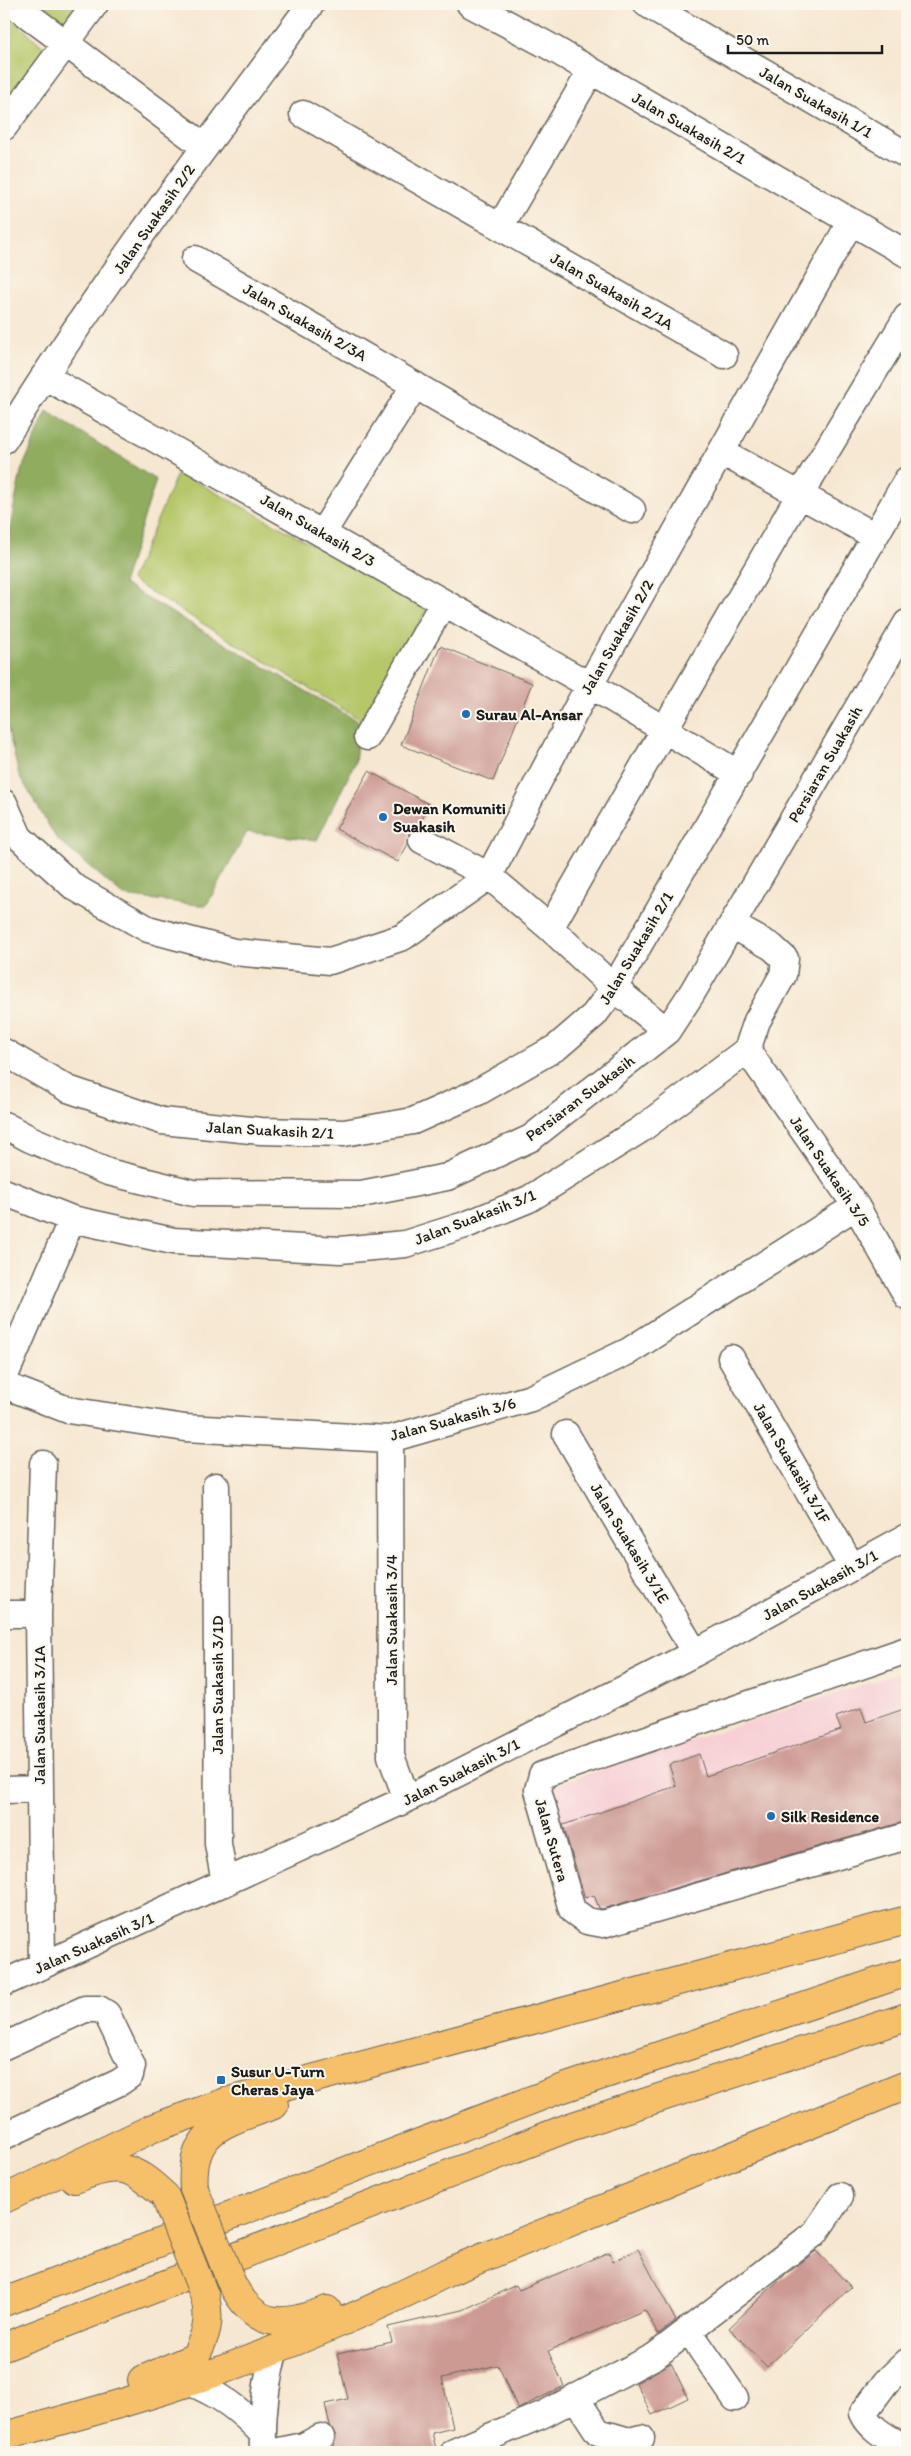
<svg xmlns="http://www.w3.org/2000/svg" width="911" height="2456" font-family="Itim,sans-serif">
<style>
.built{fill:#f7cfd5}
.green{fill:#b6c76b;stroke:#697244}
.forest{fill:#90ac5f;stroke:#56643e}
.building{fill:#cc9993}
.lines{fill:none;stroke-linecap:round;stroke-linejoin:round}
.minor-casing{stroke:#68635b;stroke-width:29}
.highway-casing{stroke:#68635b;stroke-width:30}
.minor{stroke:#fff;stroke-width:26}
.highway{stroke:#f6c06b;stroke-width:28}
.highway-bridge-casing{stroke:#68635b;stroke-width:30;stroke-linecap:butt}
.highway-bridge{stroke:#f6c06b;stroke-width:28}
.poi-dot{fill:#1f6fb2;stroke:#fbf7ec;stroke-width:2}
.labels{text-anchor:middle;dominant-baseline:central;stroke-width:4;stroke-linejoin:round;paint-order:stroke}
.street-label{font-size:16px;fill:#1c1c1c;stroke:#fbf7ec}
.poi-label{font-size:16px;font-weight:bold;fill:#1c1c1c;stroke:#fbf7ec;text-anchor:start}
</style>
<rect width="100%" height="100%" fill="#fbf7ec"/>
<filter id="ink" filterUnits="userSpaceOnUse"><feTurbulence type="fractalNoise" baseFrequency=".02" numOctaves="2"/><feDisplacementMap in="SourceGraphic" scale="10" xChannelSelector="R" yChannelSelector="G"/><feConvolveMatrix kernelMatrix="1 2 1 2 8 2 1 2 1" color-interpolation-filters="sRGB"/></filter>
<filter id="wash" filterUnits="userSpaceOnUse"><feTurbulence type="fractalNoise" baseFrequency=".0096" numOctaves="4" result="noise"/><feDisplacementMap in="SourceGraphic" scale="20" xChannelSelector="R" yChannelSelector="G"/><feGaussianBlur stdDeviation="1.12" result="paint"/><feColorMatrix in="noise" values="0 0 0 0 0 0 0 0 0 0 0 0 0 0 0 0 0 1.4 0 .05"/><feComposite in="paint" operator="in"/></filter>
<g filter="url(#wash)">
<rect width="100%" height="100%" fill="#f6e7d0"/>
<path class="built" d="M 907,1670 L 907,1830 L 602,1919 L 576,1908 L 543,1789 Z"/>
<path class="green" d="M 27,4 L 85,4 L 63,32 Z
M 4,12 L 47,50 L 4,106 Z
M 178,472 L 428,607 L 363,721 L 131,580 Z"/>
<path class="forest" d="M 47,411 L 156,480 L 123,584 L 359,722 L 355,763 L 317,840 L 247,832 L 206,906 L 124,896 L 56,838 L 19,775 L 4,713 L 4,558 L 21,471 Z"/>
<g id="blocks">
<path class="building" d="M 440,646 L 532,683 L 493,781 L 401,745 Z
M 369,771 L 430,805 L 418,826 L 409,832 L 408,844 L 398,862 L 336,829 Z
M 861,1708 L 866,1722 L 907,1708 L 907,1821 L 602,1909 L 599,1908 L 594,1895 L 585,1898 L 563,1825 L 676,1786 L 669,1765 L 699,1754 L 706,1776 L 841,1730 L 836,1717 Z
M 638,2249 L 676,2321 L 658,2334 L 645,2310 L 548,2351 L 564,2386 L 518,2409 L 498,2365 L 442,2378 L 453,2428 L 432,2433 L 437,2452 L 336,2452 L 334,2444 L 336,2437 L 330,2425 L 325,2404 L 348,2399 L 337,2354 L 392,2342 L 388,2327 L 463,2310 L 516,2285 L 519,2290 L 609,2252 L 613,2262 Z
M 816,2251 L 851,2287 L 767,2367 L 729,2328 L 779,2280 Z
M 671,2363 L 688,2398 L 652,2415 L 636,2383 Z"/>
</g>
</g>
<g filter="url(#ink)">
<use href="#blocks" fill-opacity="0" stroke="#68635b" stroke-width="1"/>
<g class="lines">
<g class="minor-casing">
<path id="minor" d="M 13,4 L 205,147
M 470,4 L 547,45 L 907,254
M 647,4 L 907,155
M 303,114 L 724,355
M 4,127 L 95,4
M 500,227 L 591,71
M 195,259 L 632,510
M 44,376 L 591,686 L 739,774
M 4,440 C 97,289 205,147 311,4
M 722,452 L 875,536 L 907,480
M 323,532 L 415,385
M 367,737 L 443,603
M 4,803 L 19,837 L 74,887 L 148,929 L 234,952 L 330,961 L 403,937 L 489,876 L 579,704 L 850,223
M 422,840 L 489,876 L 550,928 L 614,988 L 667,1031
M 550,928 L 792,508 L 907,317
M 747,1050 L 856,1206 L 907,1296
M 4,1052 L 68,1089 L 162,1121 L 261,1131 L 344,1133 L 413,1121 L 478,1092 L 557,1047 L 594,1015 L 614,988 L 875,536
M 4,1125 L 30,1139 L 108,1172 L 193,1193 L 361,1194 L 447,1177 L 531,1138 L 667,1031 L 692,993 L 907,623
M 4,1192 L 72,1219 L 173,1241 L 340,1250 L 405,1244 L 468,1224 L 529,1199 L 640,1130 L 747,1050 L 757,1021 L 783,975 L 785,959 L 772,947 L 732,925
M 731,1358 L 852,1567
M 4,1378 L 72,1219
M 4,1385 L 68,1410 L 185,1428 L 390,1439 L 531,1398 L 629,1351 L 856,1206
M 566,1434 L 695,1653
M 390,1439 L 391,1756 L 407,1799
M 216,1486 L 218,1844 L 225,1883
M 4,1614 L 38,1614
M 907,1650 L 542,1775 L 538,1790 L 572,1910 L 587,1921 L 603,1924 L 907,1836
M 4,1790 L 39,1789
M 42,1966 L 38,1614 L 43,1464
M 4,1983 L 407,1799 L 695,1653 L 907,1537
M 4,2046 L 85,2009 L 99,2009 L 107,2014 L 132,2066 L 130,2075 L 120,2082 L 4,2136
M 688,2330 L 735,2398
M 907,2362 L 886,2382 L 863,2413 C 871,2431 891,2439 907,2449
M 189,2382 C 220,2395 238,2408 262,2433
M 575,2397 L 598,2432 L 629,2441 L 641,2438
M 263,2452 C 262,2417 265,2383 275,2349
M 274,2452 L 304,2446 L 321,2437
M 454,2452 L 544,2414 L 655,2356 L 815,2233 L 840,2196"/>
</g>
<g class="highway-casing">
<path id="highway" d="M 75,2179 C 118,2161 132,2165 165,2196
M 194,2189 C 189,2128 226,2123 274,2105
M 4,2199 L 153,2128 L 229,2101 L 907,1920
M 232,2284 C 257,2331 283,2326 327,2310
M 4,2302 L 555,2091 L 907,1972
M 4,2347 L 570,2127 L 907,2017
M 142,2380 L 195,2357 C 206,2335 211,2322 205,2297
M 4,2436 C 66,2419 128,2403 189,2382 C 278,2350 366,2314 450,2271 L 907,2085"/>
</g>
<use href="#minor" class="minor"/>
<use href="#highway" class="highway"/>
<g class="highway-bridge-casing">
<path id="highway-bridge" d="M 194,2189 L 232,2284
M 165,2196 L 205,2297"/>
</g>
<use href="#highway-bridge" class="highway-bridge"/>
</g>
</g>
<g class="poi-dot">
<circle cx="466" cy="714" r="5"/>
<circle cx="383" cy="817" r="5"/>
<circle cx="771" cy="1816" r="5"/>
<rect x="216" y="2075" width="10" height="10" rx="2.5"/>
</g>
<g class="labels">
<g class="street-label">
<text transform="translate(816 102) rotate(30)">Jalan Suakasih 1/1</text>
<text transform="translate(689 128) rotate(30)">Jalan Suakasih 2/1</text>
<text transform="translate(154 219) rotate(-55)">Jalan Suakasih 2/2</text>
<text transform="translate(612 291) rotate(30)">Jalan Suakasih 2/1A</text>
<text transform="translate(305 322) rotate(30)">Jalan Suakasih 2/3A</text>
<text transform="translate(318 530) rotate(30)">Jalan Suakasih 2/3</text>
<text transform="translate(617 637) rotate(-60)">Jalan Suakasih 2/2</text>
<text transform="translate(825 764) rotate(-60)">Persiaran Suakasih</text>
<text transform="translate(636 948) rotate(-59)">Jalan Suakasih 2/1</text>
<text transform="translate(580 1098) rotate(-37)">Persiaran Suakasih</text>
<text transform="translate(270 1130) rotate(3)">Jalan Suakasih 2/1</text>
<text transform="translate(830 1171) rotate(56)">Jalan Suakasih 3/5</text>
<text transform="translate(475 1217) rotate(-21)">Jalan Suakasih 3/1</text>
<text transform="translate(453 1419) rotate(-15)">Jalan Suakasih 3/6</text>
<text transform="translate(792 1463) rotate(60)">Jalan Suakasih 3/1F</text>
<text transform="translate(630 1543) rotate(59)">Jalan Suakasih 3/1E</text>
<text transform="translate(820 1585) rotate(-29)">Jalan Suakasih 3/1</text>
<text transform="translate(391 1620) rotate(-90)">Jalan Suakasih 3/4</text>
<text transform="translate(217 1685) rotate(-90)">Jalan Suakasih 3/1D</text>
<text transform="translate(39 1715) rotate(-90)">Jalan Suakasih 3/1A</text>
<text transform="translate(461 1772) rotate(-27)">Jalan Suakasih 3/1</text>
<text transform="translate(552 1840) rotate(74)">Jalan Sutera</text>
<text transform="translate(94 1943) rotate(-24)">Jalan Suakasih 3/1</text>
</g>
<g class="poi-label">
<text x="476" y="714">Surau Al-Ansar</text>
<text x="393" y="808">Dewan Komuniti<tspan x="393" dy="18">Suakasih</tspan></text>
<text x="781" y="1816">Silk Residence</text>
<text x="231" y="2071">Susur U-Turn<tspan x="231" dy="18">Cheras Jaya</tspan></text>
</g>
</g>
<rect width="911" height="2456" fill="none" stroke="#fbf7ec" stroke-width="20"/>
<path d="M728 45v8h154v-8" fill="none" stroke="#1c1c1c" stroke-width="2.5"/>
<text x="736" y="45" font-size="15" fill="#1c1c1c" stroke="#fbf7ec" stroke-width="4" paint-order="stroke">50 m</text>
</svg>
